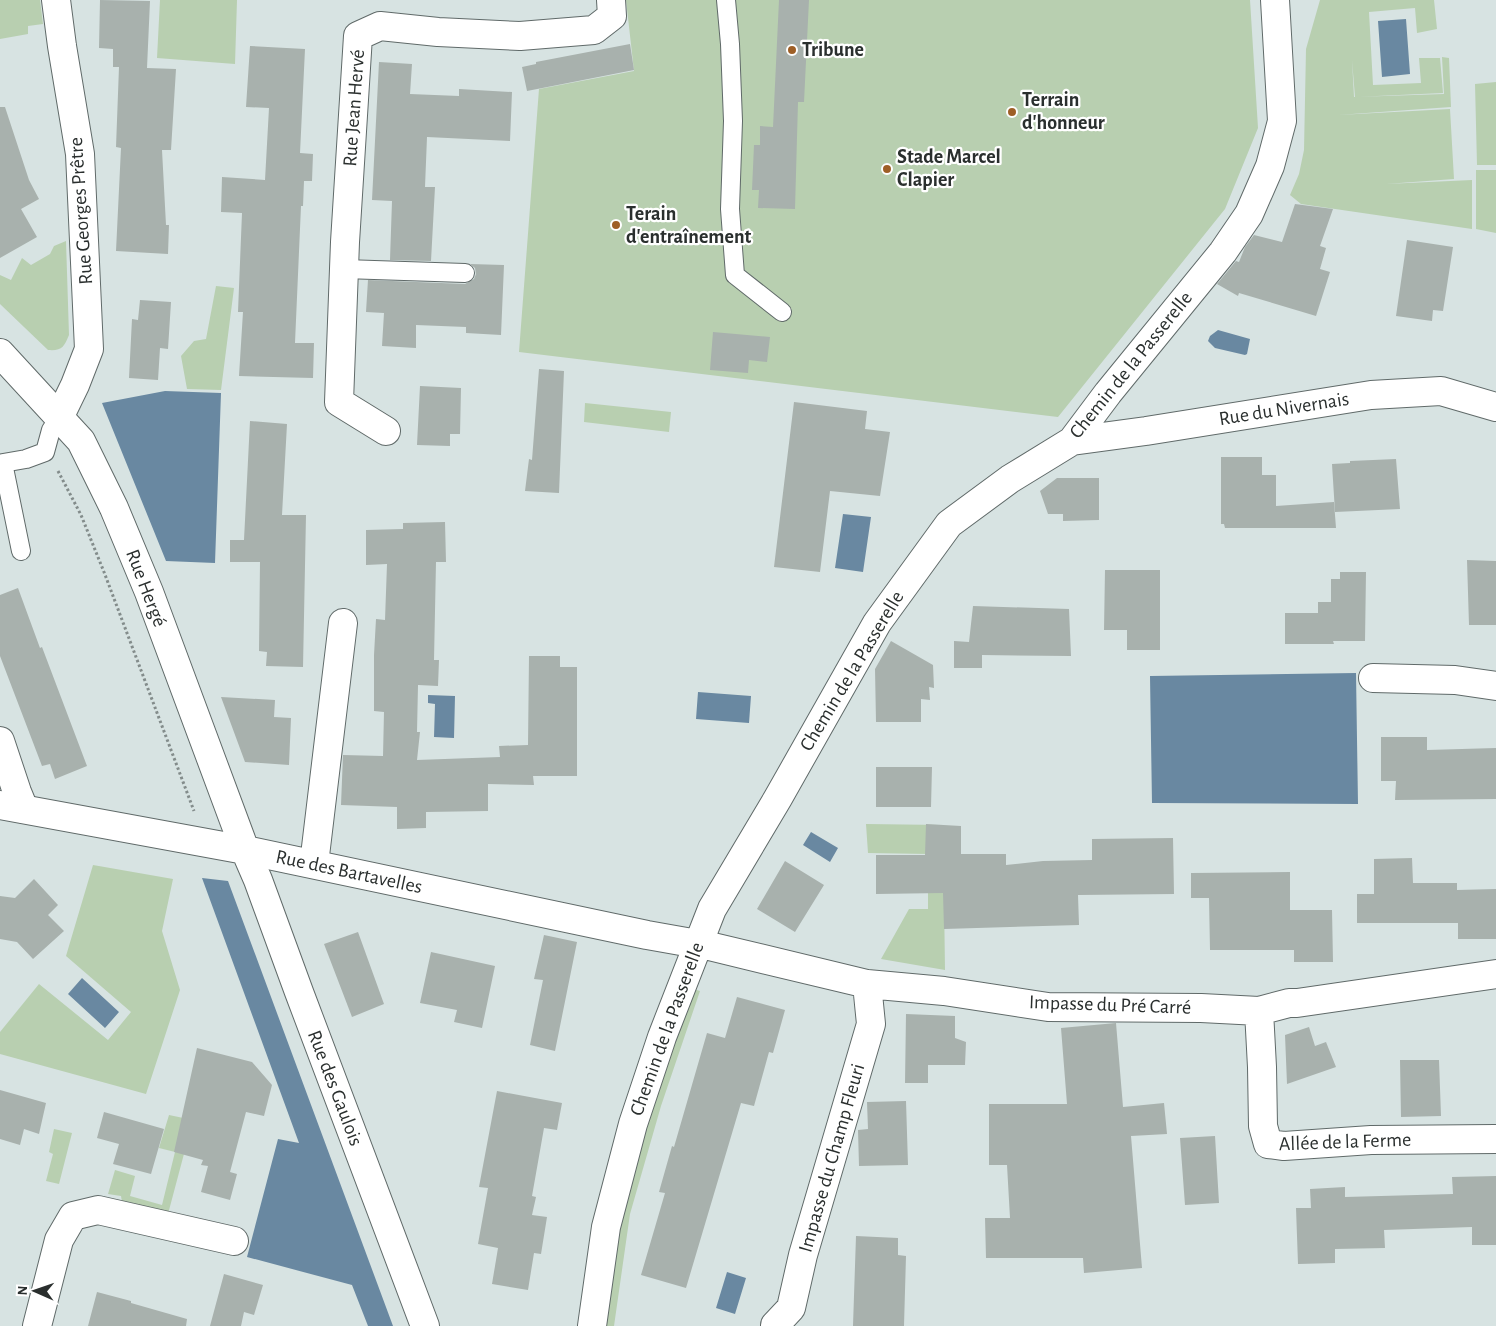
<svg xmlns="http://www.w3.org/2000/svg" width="1496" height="1326" font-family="'Alegreya Sans',sans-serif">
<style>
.green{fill:#b8cfb0}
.water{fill:#6988a1}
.building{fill:#a8b1ad}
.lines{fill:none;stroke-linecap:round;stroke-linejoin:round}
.service-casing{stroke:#606a69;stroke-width:20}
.minor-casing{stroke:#606a69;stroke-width:30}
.tertiary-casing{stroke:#606a69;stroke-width:30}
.path{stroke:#838c8b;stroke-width:3;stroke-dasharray:2.5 2.5;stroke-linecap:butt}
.service{stroke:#fff;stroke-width:18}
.minor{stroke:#fff;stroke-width:28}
.tertiary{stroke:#fff;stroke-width:28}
.poi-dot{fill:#9e5f26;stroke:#fff;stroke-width:2}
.labels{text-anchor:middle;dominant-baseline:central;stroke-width:4.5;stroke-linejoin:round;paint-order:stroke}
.poi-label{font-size:20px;font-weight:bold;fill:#2a2f2e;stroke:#fff;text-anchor:start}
.street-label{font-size:20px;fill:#2a2f2e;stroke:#fff}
</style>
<rect width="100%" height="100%" fill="#d7e3e2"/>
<path class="green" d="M 0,0 L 40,0 L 43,24 L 28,26 L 28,34 L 0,39 Z
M 160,0 L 237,0 L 235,64 L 157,58 Z
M 626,0 L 1250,0 L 1258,128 L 1225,209 L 1058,417 L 519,352 L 539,89 L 634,71 Z
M 1320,0 L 1434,0 L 1437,29 L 1417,33 L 1415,8 L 1369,12 L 1373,85 L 1421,83 L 1419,58 L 1440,58 L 1443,93 L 1355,97 L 1352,60 L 1354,97 L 1444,94 L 1442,57 L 1449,58 L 1451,107 L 1338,115 L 1450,109 L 1454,179 L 1386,184 L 1472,180 L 1472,229 L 1301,204 L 1290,195 L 1299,174 L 1304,150 L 1306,49 Z
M 1496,82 L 1496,165 L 1477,165 L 1475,84 Z
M 1476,170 L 1496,170 L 1496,233 L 1476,229 Z
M 66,241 L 69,335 C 64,347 62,351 48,350 L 0,304 L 0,275 L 11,280 L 22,258 L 31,265 L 50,254 L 54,246 Z
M 216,286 L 234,288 L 221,390 L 187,389 L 181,356 L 194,341 L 206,339 Z
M 585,403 L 671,412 L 669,432 L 584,422 Z
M 866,824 L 943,825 L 945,970 L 881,959 L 909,909 L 928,909 L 928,854 L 868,853 Z
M 93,865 L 173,879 L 162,931 L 180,990 L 146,1094 L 0,1054 L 0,1032 L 39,984 L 108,1040 L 131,1012 L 66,956 Z
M 687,987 L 700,991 L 661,1106 L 630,1214 L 614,1326 L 601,1326 L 620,1209 Z
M 169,1115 L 193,1120 L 168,1214 L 122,1202 L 121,1196 L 108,1194 L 115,1170 L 135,1176 L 130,1196 L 162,1205 L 175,1152 L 159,1148 Z
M 54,1129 L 72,1133 L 59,1184 L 46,1181 L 53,1154 L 49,1152 Z"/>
<path class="water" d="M 1406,19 L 1410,74 L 1382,77 L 1378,21 Z
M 1218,330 L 1250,339 L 1247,354 L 1245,355 L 1215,348 L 1208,341 L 1210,336 Z
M 165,391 L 221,393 L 215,563 L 166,561 L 102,403 Z
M 843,514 L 871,517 L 863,572 L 835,568 Z
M 1356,673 L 1358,804 L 1152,803 L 1150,676 Z
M 698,692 L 751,696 L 749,723 L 696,719 Z
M 428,695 L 455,696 L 454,738 L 434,737 L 435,704 L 428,703 Z
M 811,832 L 838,848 L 830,862 L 803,845 Z
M 202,878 L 228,881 L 393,1326 L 368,1326 L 352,1285 L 247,1257 L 278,1139 L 299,1143 Z
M 82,978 L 119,1012 L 105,1028 L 68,994 Z
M 727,1272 L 746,1278 L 735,1314 L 716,1308 Z"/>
<path class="building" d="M 100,0 L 150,1 L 147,68 L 176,69 L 171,150 L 162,150 L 166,225 L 169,225 L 168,254 L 116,251 L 121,148 L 116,147 L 119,67 L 113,67 L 113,49 L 99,48 Z
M 779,0 L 809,0 L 804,102 L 798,102 L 795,209 L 758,208 L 759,190 L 752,190 L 754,145 L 760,145 L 760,126 L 773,127 Z
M 630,44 L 634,70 L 527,91 L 522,67 L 536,64 L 536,62 Z
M 250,46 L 305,49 L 300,153 L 313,154 L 312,181 L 304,181 L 303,206 L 301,206 L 295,343 L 314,343 L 313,378 L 239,376 L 243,312 L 238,312 L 242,213 L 221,212 L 222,177 L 265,180 L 269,108 L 246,107 Z
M 379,62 L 412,64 L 410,94 L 459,96 L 459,89 L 512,92 L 510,141 L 427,137 L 425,187 L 435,187 L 431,261 L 390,260 L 392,201 L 372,200 Z
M 0,107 L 5,107 L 29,180 L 39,199 L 21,209 L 37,237 L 0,258 Z
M 1295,204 L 1333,209 L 1320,246 L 1326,248 L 1320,269 L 1330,272 L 1316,316 L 1239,293 L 1238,296 L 1217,284 L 1236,261 L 1239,262 L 1245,247 L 1254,235 L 1282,242 Z
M 1407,240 L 1453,247 L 1443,311 L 1433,310 L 1432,321 L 1396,316 Z
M 470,264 L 504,265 L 501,335 L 466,333 L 466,327 L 416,325 L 416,348 L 382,346 L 384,313 L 366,312 L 368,280 L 465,284 L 474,279 L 476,274 L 475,268 Z
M 140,300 L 171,302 L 168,349 L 160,348 L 158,380 L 129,378 L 132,319 L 138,320 Z
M 713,332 L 770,337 L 767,362 L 749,360 L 748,373 L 710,370 Z
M 539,369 L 564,371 L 559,493 L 525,491 L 529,459 L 532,460 Z
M 420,386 L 461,388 L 460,434 L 450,434 L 450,446 L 417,445 Z
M 794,402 L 867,411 L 865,429 L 890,432 L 880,496 L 830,491 L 820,572 L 774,567 Z
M 250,421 L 287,424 L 282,515 L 306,515 L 303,667 L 266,666 L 267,652 L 259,651 L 260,562 L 230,562 L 230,540 L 244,540 Z
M 1221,457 L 1262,457 L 1262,475 L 1276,475 L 1276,506 L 1334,502 L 1336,528 L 1225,528 L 1224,524 L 1221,524 Z
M 1396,459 L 1400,509 L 1335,512 L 1332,464 L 1350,463 L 1350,461 Z
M 1057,478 L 1099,478 L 1099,520 L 1063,521 L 1063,514 L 1048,514 L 1040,491 Z
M 445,522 L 446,562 L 436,562 L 434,660 L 439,660 L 438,686 L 418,685 L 417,732 L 420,732 L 417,760 L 500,757 L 499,746 L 528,745 L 529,656 L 560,656 L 560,667 L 577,667 L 577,776 L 533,776 L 534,785 L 488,784 L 488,811 L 426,812 L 426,828 L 397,829 L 397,807 L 341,805 L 343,755 L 383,756 L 384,712 L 374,711 L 374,655 L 376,619 L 385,620 L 387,564 L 366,565 L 366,530 L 403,529 L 403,523 Z
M 1467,560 L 1496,561 L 1496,625 L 1469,625 Z
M 1105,570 L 1160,570 L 1160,650 L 1127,650 L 1127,630 L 1104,630 Z
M 1340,572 L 1366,572 L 1365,641 L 1333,641 L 1334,644 L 1285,644 L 1285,613 L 1318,613 L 1318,602 L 1331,602 L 1331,579 L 1340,579 Z
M 18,588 L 40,648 L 42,647 L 87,766 L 55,779 L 50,764 L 42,766 L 0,656 L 0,595 Z
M 973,606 L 1069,609 L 1071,656 L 982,655 L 982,668 L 954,668 L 954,641 L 969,642 Z
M 891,641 L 933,665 L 934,688 L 929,687 L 930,700 L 921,699 L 921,722 L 876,722 L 875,669 Z
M 221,697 L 275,700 L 274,717 L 291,718 L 289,765 L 245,762 Z
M 1381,737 L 1427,737 L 1427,750 L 1496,748 L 1496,799 L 1395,800 L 1396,781 L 1381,781 Z
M 876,767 L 932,767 L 931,807 L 876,807 Z
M 926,824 L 961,826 L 961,854 L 1006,854 L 1006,865 L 1043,861 L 1092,860 L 1092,839 L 1173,838 L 1174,894 L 1078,895 L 1079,925 L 944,929 L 943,893 L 876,894 L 876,855 L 925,855 Z
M 1412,858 L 1413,883 L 1457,883 L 1457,890 L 1496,889 L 1496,939 L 1458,939 L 1458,923 L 1357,923 L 1357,894 L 1374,894 L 1374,859 Z
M 785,861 L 824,885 L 795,932 L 757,909 Z
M 1290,872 L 1290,910 L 1332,910 L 1333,962 L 1294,962 L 1294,950 L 1210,950 L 1209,898 L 1191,898 L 1191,873 Z
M 34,879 L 58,905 L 48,915 L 64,931 L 33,959 L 17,942 L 0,939 L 0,896 L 15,898 Z
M 358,932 L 384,1004 L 352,1017 L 324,944 Z
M 544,935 L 577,942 L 555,1051 L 530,1045 L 543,980 L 534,979 Z
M 431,952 L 495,966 L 482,1028 L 454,1022 L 457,1010 L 420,1003 Z
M 737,997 L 785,1010 L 773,1053 L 769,1052 L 754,1106 L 741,1103 L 686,1288 L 641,1275 L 665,1193 L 659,1192 L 672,1146 L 674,1147 L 707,1033 L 725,1038 Z
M 906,1014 L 955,1016 L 955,1038 L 966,1042 L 965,1065 L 928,1065 L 928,1083 L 905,1083 Z
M 1116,1023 L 1123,1107 L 1164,1103 L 1167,1134 L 1131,1136 L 1142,1268 L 1084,1273 L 1083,1258 L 986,1258 L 985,1218 L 1010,1218 L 1007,1165 L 989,1165 L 989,1104 L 1067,1104 L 1061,1028 Z
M 1309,1027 L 1315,1046 L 1326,1042 L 1336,1067 L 1287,1084 L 1285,1035 Z
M 197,1048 L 252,1062 L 272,1085 L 264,1116 L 246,1112 L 230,1172 L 237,1174 L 230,1200 L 201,1192 L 208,1166 L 201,1165 L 203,1160 L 174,1152 Z
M 1400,1060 L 1439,1060 L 1441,1116 L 1401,1117 Z
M 0,1090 L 46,1103 L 39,1134 L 24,1129 L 20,1145 L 0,1139 Z
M 497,1091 L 562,1103 L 557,1130 L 544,1128 L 532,1196 L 536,1197 L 532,1215 L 547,1217 L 541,1254 L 534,1253 L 528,1290 L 492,1284 L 498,1248 L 478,1244 L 488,1188 L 479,1187 Z
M 906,1101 L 908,1165 L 859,1166 L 858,1130 L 868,1129 L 867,1102 Z
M 104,1112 L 164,1129 L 151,1174 L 113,1164 L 119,1144 L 97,1138 Z
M 1215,1136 L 1219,1203 L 1185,1205 L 1180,1138 Z
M 1496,1176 L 1496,1245 L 1472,1245 L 1472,1227 L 1384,1230 L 1385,1248 L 1335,1249 L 1335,1263 L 1298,1264 L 1296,1208 L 1311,1208 L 1310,1189 L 1345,1187 L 1345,1197 L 1453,1194 L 1452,1177 Z
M 856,1236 L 898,1238 L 898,1255 L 906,1256 L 904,1326 L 853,1326 Z
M 224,1274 L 263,1285 L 254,1315 L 244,1312 L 241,1326 L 210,1326 Z
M 97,1292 L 131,1301 L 131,1303 L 187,1319 L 186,1326 L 88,1326 Z"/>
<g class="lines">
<g class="service-casing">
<path id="service" d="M 726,0 L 730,44 L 733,121 L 730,209 L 735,275 L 782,312
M 344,269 L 465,273
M 21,551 L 3,463 L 26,459 L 45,452 L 51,430 L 59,418"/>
</g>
<g class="minor-casing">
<path id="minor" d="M 56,0 L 62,46 L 80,154 L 89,349 L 75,385 L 59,418
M 0,353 L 81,441 L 114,508 L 149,592 L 245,850 L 647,935 L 709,946 L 867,984 L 944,991 L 1048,1007 L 1201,1008 L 1259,1011 L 1289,1003 L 1297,1003 L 1496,974
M 386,431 L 339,402 L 345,242 L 358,36 L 380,26 L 438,32 L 520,36 L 594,30 L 612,16 L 611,0
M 1072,441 L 1146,431 L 1371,395 L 1441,391 L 1496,407
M 1373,678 L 1455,680 L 1496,686
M 0,741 L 17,792 L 24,809
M 314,864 L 343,623
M 1259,1011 L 1262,1067 L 1263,1126 L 1268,1144 L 1284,1146 L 1371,1140 L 1496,1139
M 775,1325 L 791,1308 L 803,1255 L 871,1024 L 867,984
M 37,1326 L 59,1240 L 73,1216 L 98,1210 L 234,1241
M 592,1326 L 606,1227 L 633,1124 L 662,1037 L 712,909 L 778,798 L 877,623 L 949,524 L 1010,479 L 1072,441 L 1108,393 L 1223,252 L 1249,214 L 1270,166 L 1282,121 L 1275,0"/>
</g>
<g class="tertiary-casing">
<path id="tertiary" d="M 0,805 L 245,850 L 258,880 L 299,992 L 425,1326"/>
</g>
<path class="path" d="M 58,471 L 81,515 L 104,572 L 194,811"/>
<use href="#service" class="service"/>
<use href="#minor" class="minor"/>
<use href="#tertiary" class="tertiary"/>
</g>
<g class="poi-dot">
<circle cx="792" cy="50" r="5"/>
<circle cx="1012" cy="112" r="5"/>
<circle cx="887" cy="169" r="5"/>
<circle cx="616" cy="225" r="5"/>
</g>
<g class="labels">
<g class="poi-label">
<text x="802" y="50">Tribune</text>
<text x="1022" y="100">Terrain<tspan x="1022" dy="23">d'honneur</tspan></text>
<text x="897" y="157">Stade Marcel<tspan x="897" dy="23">Clapier</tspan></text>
<text x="626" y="214">Terain<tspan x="626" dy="23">d'entraînement</tspan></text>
</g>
<g class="street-label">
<text transform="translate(354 108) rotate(-86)">Rue Jean Hervé</text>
<text transform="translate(81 211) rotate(-94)">Rue Georges Prêtre</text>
<text transform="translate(1131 365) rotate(-51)">Chemin de la Passerelle</text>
<text transform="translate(1284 409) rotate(-9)">Rue du Nivernais</text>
<text transform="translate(146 588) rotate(69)">Rue Hergé</text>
<text transform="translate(852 671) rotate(-59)">Chemin de la Passerelle</text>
<text transform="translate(349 872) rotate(12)">Rue des Bartavelles</text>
<text transform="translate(1110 1005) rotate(2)">Impasse du Pré Carré</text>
<text transform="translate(667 1029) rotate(-70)">Chemin de la Passerelle</text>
<text transform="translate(335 1088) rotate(69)">Rue des Gaulois</text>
<text transform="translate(1345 1142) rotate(-2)">Allée de la Ferme</text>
<text transform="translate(832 1158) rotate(-74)">Impasse du Champ Fleuri</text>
</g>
</g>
<g transform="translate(35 1291) rotate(272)" stroke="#ffffff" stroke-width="4" paint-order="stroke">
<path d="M0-4L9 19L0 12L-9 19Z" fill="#2a2f2e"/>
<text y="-8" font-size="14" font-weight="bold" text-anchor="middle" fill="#2a2f2e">N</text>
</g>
</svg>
